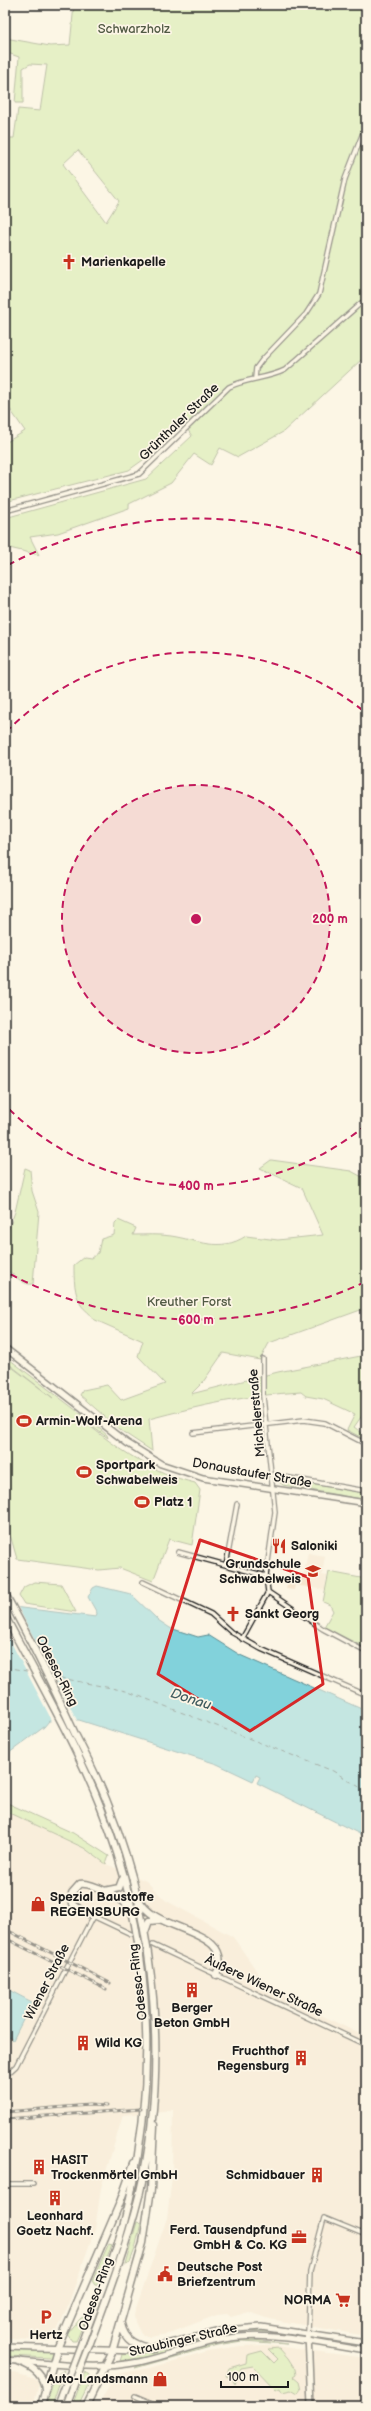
<svg xmlns="http://www.w3.org/2000/svg" width="371" height="2411" font-family="'Balsamiq Sans',sans-serif">
<style>
.built{fill:#f6e5ce}
.green{fill:#cce9a1;stroke:#74825e;fill-rule:evenodd}
.water{fill:#82d2db;stroke:#59898f}
.pier{fill:#fcf5e5}
.lines{fill:none;stroke-linecap:round;stroke-linejoin:round}
.ferry{stroke:#405c5f;stroke-width:1;stroke-dasharray:5 4;stroke-linecap:butt}
.street-tunnel{stroke:#dad4c7;stroke-width:3.5;stroke-dasharray:3.5 2;stroke-linecap:butt}
.street-casing{stroke:#1c1c1c;stroke-width:6}
.secondary-casing{stroke:#1c1c1c;stroke-width:8}
.highway-casing{stroke:#1c1c1c;stroke-width:9}
.street{stroke:#fcf5e5;stroke-width:3.5}
.secondary{stroke:#fcf5e5;stroke-width:5}
.highway{stroke:#fcf5e5;stroke-width:6}
.rail-casing{stroke:#1c1c1c;stroke-width:3}
.rail{stroke:#fcf5e5;stroke-width:1.5;stroke-dasharray:4.5;stroke-linecap:butt}
.highway-bridge-casing{stroke:#1c1c1c;stroke-width:9;stroke-linecap:butt}
.highway-bridge{stroke:#fcf5e5;stroke-width:6}
.marked{fill:none;stroke:#d62828;stroke-width:3;stroke-linejoin:round}
.ring{fill:none;stroke:#c2185b;stroke-width:2;stroke-dasharray:7 5}
.labels{text-anchor:middle;dominant-baseline:central;stroke-width:3.5;stroke-linejoin:round;paint-order:stroke}
.park-label{font-size:13px;fill:#515a44;stroke:#fcf5e5}
.poi-label{font-size:13px;font-weight:bold;fill:#1c1c1c;stroke:#fcf5e5;text-anchor:start}
.street-label{font-size:13px;fill:#1c1c1c;stroke:#fcf5e5}
.water-label{font-size:14px;font-style:italic;fill:#405c5f;stroke:#fcf5e5}
.centre{fill:#c2185b;stroke:#fcf5e5;stroke-width:2}
.ring-label{font-size:12px;text-anchor:middle;font-weight:bold;fill:#c2185b;stroke:#fcf5e5;stroke-width:3.5;stroke-linejoin:round;paint-order:stroke}
</style>
<rect width="100%" height="100%" fill="#fcf5e5"/>
<filter id="ink" filterUnits="userSpaceOnUse"><feTurbulence type="fractalNoise" baseFrequency=".025" numOctaves="2"/><feDisplacementMap in="SourceGraphic" scale="8" xChannelSelector="R" yChannelSelector="G"/><feConvolveMatrix kernelMatrix="1 2 1 2 8 2 1 2 1" color-interpolation-filters="sRGB"/></filter>
<g filter="url(#ink)">
<path class="built" d="M 308,1553 L 325,1556 L 322,1575 L 327,1576 L 325,1590 L 295,1585 L 294,1590 L 286,1589 L 289,1575 L 303,1577 Z
M 5,1811 L 84,1848 L 106,1864 L 146,1881 L 165,1900 L 233,1937 L 270,1990 L 366,2037 L 366,2336 L 269,2319 L 249,2312 L 231,2317 L 227,2314 L 217,2315 L 167,2334 L 150,2337 L 141,2334 L 135,2322 L 134,2314 L 167,2218 L 172,2178 L 173,2110 L 123,2115 L 101,2188 L 95,2229 L 67,2308 L 54,2338 L 48,2340 L 5,2339 L 5,2035 L 13,2039 L 32,2002 L 5,1988 Z
M 267,2345 L 366,2358 L 366,2406 L 98,2406 L 116,2374 L 151,2368 L 207,2351 L 241,2346 Z
M 5,2370 L 35,2379 L 39,2383 L 33,2406 L 5,2406 Z"/>
<path class="green" d="M 74,5 L 366,5 L 366,359 L 361,360 L 283,432 L 238,457 L 220,448 L 211,465 L 194,454 L 171,483 L 129,504 L 129,508 L 58,533 L 30,537 L 39,555 L 5,547 L 5,518 L 146,479 L 192,436 L 183,423 L 150,455 L 129,470 L 5,502 L 5,443 L 25,431 L 5,402 L 5,138 L 14,138 L 18,109 L 40,111 L 47,65 L 30,64 L 23,68 L 23,103 L 15,103 L 19,57 L 5,52 L 5,38 L 50,46 L 70,45 ZM 78,150 L 119,201 L 106,222 L 63,164 Z
M 271,1160 L 351,1171 L 366,1179 L 366,1308 L 269,1343 L 260,1360 L 223,1353 L 203,1382 L 191,1394 L 278,1372 L 366,1355 L 366,1410 L 354,1427 L 366,1436 L 366,1440 L 347,1430 L 355,1414 L 323,1399 L 306,1396 L 301,1392 C 247,1395 202,1405 149,1419 L 152,1451 L 120,1430 L 80,1395 L 83,1390 L 107,1385 L 121,1400 L 165,1384 L 138,1356 L 143,1341 L 93,1319 C 90,1312 85,1311 81,1305 C 74,1293 74,1279 74,1265 L 84,1257 L 91,1258 L 98,1253 L 101,1239 L 114,1235 L 115,1223 L 118,1220 L 136,1228 L 133,1235 C 145,1235 158,1234 171,1236 C 198,1240 220,1253 246,1236 L 278,1240 L 323,1235 L 302,1188 L 260,1168 Z
M 25,1168 L 30,1170 L 32,1191 L 39,1212 L 33,1284 C 23,1286 14,1274 5,1269 L 5,1239 L 15,1212 Z
M 5,1356 L 94,1424 L 107,1435 L 108,1438 L 84,1421 C 117,1449 153,1473 195,1483 L 200,1490 L 192,1545 L 169,1539 L 153,1581 L 120,1568 L 99,1570 L 17,1559 L 11,1538 L 5,1526 L 5,1362 L 53,1398 L 5,1361 Z
M 278,1478 L 360,1490 L 366,1493 L 366,1500 L 283,1485 L 278,1481 Z
M 329,1572 L 366,1579 L 366,1648 L 324,1627 L 333,1611 L 330,1605 L 323,1602 Z
M 34,1582 L 61,1584 L 76,1612 L 24,1604 L 19,1596 L 24,1587 Z
M 5,1802 L 73,1833 L 109,1856 L 106,1864 L 84,1848 L 5,1811 Z
M 137,2222 L 141,2223 L 135,2249 L 130,2262 L 125,2264 Z
M 109,2243 L 112,2244 L 98,2285 L 95,2285 L 92,2281 Z
M 87,2316 L 76,2341 L 72,2341 L 67,2334 L 81,2318 Z
M 256,2329 L 288,2333 L 244,2331 L 145,2357 L 120,2361 L 122,2355 L 166,2349 L 228,2331 Z
M 237,2338 L 287,2344 L 242,2341 L 217,2345 L 135,2368 L 141,2364 L 201,2346 Z
M 6,2348 L 51,2350 L 53,2353 L 50,2358 L 6,2356 Z
M 279,2348 L 288,2358 L 295,2369 L 296,2375 L 293,2377 L 299,2382 L 301,2390 L 298,2394 L 291,2390 L 282,2392 L 280,2388 L 276,2390 L 253,2366 L 241,2368 L 235,2384 L 231,2377 L 226,2376 L 229,2368 L 246,2363 L 247,2355 L 262,2351 L 274,2363 L 278,2359 L 268,2349 Z
M 64,2370 L 52,2406 L 46,2406 L 55,2376 Z
M 85,2372 L 89,2375 L 90,2381 L 78,2406 L 72,2406 Z"/>
<path class="water" d="M 97,1586 L 131,1594 L 158,1620 L 170,1628 L 198,1637 L 208,1635 L 240,1655 L 366,1711 L 366,1837 L 257,1783 L 260,1777 L 256,1775 L 253,1781 L 217,1764 L 79,1720 L 49,1721 L 44,1727 L 5,1756 L 5,1606 L 96,1617 L 97,1613 L 88,1597 L 93,1588 Z
M 5,1988 L 32,2002 L 13,2040 L 5,2035 Z"/>
<path class="pier" d="M 5,1604 L 17,1605 L 78,1722 L 51,1723 L 49,1715 L 5,1631 Z"/>
<g class="lines">
<path class="ferry" d="M 5,1667 L 32,1672
M 51,1676 L 126,1691 L 333,1771 L 366,1791"/>
<path class="street-tunnel" d="M 131,1934 L 153,1945"/>
<g class="street-casing">
<path id="street" d="M 255,378 L 256,368 L 262,360 L 306,314 L 319,294 L 345,179 L 366,125
M 5,511 L 139,474 L 229,387 C 247,378 267,379 285,370 L 361,303 L 366,301
M 193,1433 L 304,1420 L 325,1423 L 366,1444
M 272,1475 L 366,1491
M 178,1552 L 266,1576
M 226,1565 L 237,1504
M 143,1582 L 211,1614 L 231,1632 L 261,1649 L 366,1695
M 268,1592 L 323,1629 L 366,1652
M 242,1639 L 268,1592 L 266,1576 L 275,1512 L 263,1396 L 263,1359
M 153,1945 L 366,2045
M 5,2076 L 16,2066 L 93,1916 L 131,1934
M 5,2184 L 34,2184
M 308,2334 L 310,2271 L 324,2218 L 366,2235
M 135,2396 L 159,2406"/>
</g>
<g class="secondary-casing">
<path id="secondary" d="M 5,1348 L 127,1443 L 161,1464 L 203,1478 L 366,1503
M 308,2334 L 311,2406
M 5,2347 L 136,2351 L 226,2330 L 261,2327 L 366,2343
M 5,2360 C 49,2363 95,2371 139,2362 C 173,2355 204,2340 239,2337 C 281,2333 325,2345 366,2351"/>
</g>
<g class="highway-casing">
<path id="highway" d="M 5,1594 C 31,1640 54,1688 76,1736 C 88,1759 100,1783 109,1807 C 157,1929 169,2070 139,2196 C 126,2247 108,2295 90,2343
M 5,1616 C 38,1679 75,1742 101,1808 C 150,1930 158,2065 131,2193 C 121,2244 100,2293 82,2342
M 104,1891 L 119,1888 L 122,1880
M 139,1899 C 153,1934 238,1927 216,1975
M 93,1916 L 79,1909 L 73,1904 L 72,1893 L 80,1884 C 92,1882 123,1899 130,1909
M 145,1932 L 149,1921 L 159,1920
M 121,2324 C 125,2342 137,2346 153,2349
M 18,2361 C 32,2366 44,2374 45,2390
M 41,2406 L 57,2349 L 119,2205 L 134,2163
M 58,2406 L 71,2371
M 66,2406 L 79,2371
M 86,2406 L 112,2352 L 143,2243 L 151,2189 L 154,2125"/>
</g>
<use href="#street" class="street"/>
<use href="#secondary" class="secondary"/>
<use href="#highway" class="highway"/>
<g class="rail-casing">
<path id="rail" d="M 5,1929 L 110,1983
M 5,1938 L 106,1989
M 5,2112 L 89,2105 L 107,2106
M 5,2119 L 141,2109"/>
</g>
<use href="#rail" class="rail"/>
<g class="highway-bridge-casing">
<path id="highway-bridge" d="M 71,2371 L 82,2342
M 79,2371 L 90,2343"/>
</g>
<use href="#highway-bridge" class="highway-bridge"/>
</g>
</g>
<path d="M0 0H371V2411H0ZM 200,1540 L 308,1577 L 323,1684 L 250,1731 L 158,1674 Z" fill="#fcf5e5" fill-opacity=".55" fill-rule="evenodd"/>
<path class="marked" d="M 200,1540 L 308,1577 L 323,1684 L 250,1731 L 158,1674 Z"/>
<circle cx="196" cy="919" r="134" fill="#c2185b" fill-opacity=".12"/>
<g class="ring">
<circle cx="196" cy="919" r="134"/>
<path d="M366 1125A267 267 0 0 1 6 1106M6 732A267 267 0 0 1 366 713"/>
<path d="M365 1282A401 401 0 0 1 8 1273M8 565A401 401 0 0 1 365 556"/>
</g>
<defs>
<g id="church-bare" transform="scale(1.2)"><path d="M-1.2-6h2.4v3.5h3.3v2.4h-3.3V6h-2.4V-.1h-3.3v-2.4h3.3Z" fill="#c8321e" stroke="#fcf5e5" stroke-width="2.5" paint-order="stroke"/></g>
<g id="stadium-bare" transform="scale(1.2)"><path d="M0-5a6.5 5 0 1 0 0 10a6.5 5 0 1 0 0-10ZM-3.5-1.8h7v3.6h-7Z" fill="#c8321e" stroke="#fcf5e5" stroke-width="2.5" paint-order="stroke"/></g>
<g id="restaurant-bare" transform="scale(1.2)"><path d="M-5-6h1v4h1v-4h1v4h1v-4h1v5L-1.5 .5V6h-2V.5L-5-1ZM5-6V6H3V1.5H1.5Q1.5-4 5-6Z" fill="#c8321e" stroke="#fcf5e5" stroke-width="2.5" paint-order="stroke"/></g>
<g id="school-bare" transform="scale(1.2)"><path d="M0-5L7-2L0 1L-7-2ZM-4 1L0 2.5L4 1V4Q0 6-4 4Z" fill="#c8321e" stroke="#fcf5e5" stroke-width="2.5" paint-order="stroke"/></g>
<g id="shop-bare" transform="scale(1.2)"><path d="M-5-2.5h2.3a2.7 3.5 0 0 1 5.4 0H5L5.5 6h-11ZM-1.5-2.5h3a1.5 2.3 0 0 0-3 0Z" fill="#c8321e" stroke="#fcf5e5" stroke-width="2.5" paint-order="stroke"/></g>
<g id="building-bare" transform="scale(1.2)"><path d="M-4-6H4V6H1V3H-1V6H-4ZM-2.5-4.3h1.7v1.8h-1.7ZM.8-4.3h1.7v1.8H.8ZM-2.5-1h1.7V.8h-1.7ZM.8-1h1.7V.8H.8Z" fill="#c8321e" stroke="#fcf5e5" stroke-width="2.5" paint-order="stroke"/></g>
<g id="office-bare" transform="scale(1.2)"><path d="M-6-3h4V-5.5h4V-3h4V5H-6ZM-1-4.5V-3h2v-1.5ZM-6 0V1H6V0Z" fill="#c8321e" stroke="#fcf5e5" stroke-width="2.5" paint-order="stroke"/></g>
<g id="civic-bare" transform="scale(1.2)"><path d="M-.6-6.5H3V-4.5H.6V-3L4-1V1h2V6H-6V1h2V-1L-.6-3ZM-1.2 2.5V6h2.4V2.5Z" fill="#c8321e" stroke="#fcf5e5" stroke-width="2.5" paint-order="stroke"/></g>
<g id="supermarket-bare" transform="scale(1.2)"><path d="M-6-5.5h2.5l.6 2H6L4.5 2H-2.5L-4.4-4H-6ZM-1.5 3.2a1.3 1.3 0 1 0 .1 0ZM3 3.2a1.3 1.3 0 1 0 .1 0Z" fill="#c8321e" stroke="#fcf5e5" stroke-width="2.5" paint-order="stroke"/></g>
<g id="parking-bare" transform="scale(1.2)"><path d="M-3.5-5.5H1a3.5 3.5 0 0 1 0 7H-1V5.5H-3.5ZM-1-3.4V-.6H.8a1.4 1.4 0 0 0 0-2.8Z" fill="#c8321e" stroke="#fcf5e5" stroke-width="2.5" paint-order="stroke"/></g>
</defs>
<g fill-rule="evenodd">
<use href="#church-bare" x="69" y="262"/>
<use href="#stadium-bare" x="24" y="1421"/>
<use href="#stadium-bare" x="84" y="1472"/>
<use href="#stadium-bare" x="142" y="1502"/>
<use href="#restaurant-bare" x="279" y="1546"/>
<use href="#school-bare" x="313" y="1571"/>
<use href="#church-bare" x="233" y="1614"/>
<use href="#shop-bare" x="38" y="1904"/>
<use href="#building-bare" x="192" y="1990"/>
<use href="#building-bare" x="83" y="2043"/>
<use href="#building-bare" x="301" y="2058"/>
<use href="#building-bare" x="39" y="2167"/>
<use href="#building-bare" x="317" y="2175"/>
<use href="#building-bare" x="55" y="2198"/>
<use href="#office-bare" x="299" y="2237"/>
<use href="#civic-bare" x="165" y="2274"/>
<use href="#supermarket-bare" x="343" y="2300"/>
<use href="#parking-bare" x="46" y="2317"/>
<use href="#shop-bare" x="160" y="2379"/>
</g>
<g class="labels">
<g class="park-label">
<text x="134" y="29">Schwarzholz</text>
<text x="189" y="1302">Kreuther Forst</text>
</g>
<g class="poi-label">
<text x="81" y="262">Marienkapelle</text>
<text x="36" y="1421">Armin-Wolf-Arena</text>
<text x="96" y="1465">Sportpark<tspan x="96" dy="15">Schwabelweis</tspan></text>
<text x="154" y="1502">Platz 1</text>
<text x="291" y="1546">Saloniki</text>
<text x="301" y="1564" text-anchor="end">Grundschule<tspan x="301" dy="15">Schwabelweis</tspan></text>
<text x="245" y="1614">Sankt Georg</text>
<text x="50" y="1897">Spezial Baustoffe<tspan x="50" dy="15">REGENSBURG</tspan></text>
<text x="192" y="2008" text-anchor="middle">Berger<tspan x="192" dy="15">Beton GmbH</tspan></text>
<text x="95" y="2043">Wild KG</text>
<text x="289" y="2051" text-anchor="end">Fruchthof<tspan x="289" dy="15">Regensburg</tspan></text>
<text x="51" y="2160">HASIT<tspan x="51" dy="15">Trockenmörtel GmbH</tspan></text>
<text x="305" y="2175" text-anchor="end">Schmidbauer</text>
<text x="55" y="2216" text-anchor="middle">Leonhard<tspan x="55" dy="15">Goetz Nachf.</tspan></text>
<text x="287" y="2230" text-anchor="end">Ferd. Tausendpfund<tspan x="287" dy="15">GmbH &amp; Co. KG</tspan></text>
<text x="177" y="2267">Deutsche Post<tspan x="177" dy="15">Briefzentrum</tspan></text>
<text x="331" y="2300" text-anchor="end">NORMA</text>
<text x="46" y="2335" text-anchor="middle">Hertz</text>
<text x="148" y="2379" text-anchor="end">Auto-Landsmann</text>
</g>
<g class="street-label">
<text transform="translate(179 422) rotate(-44)">Grünthaler Straße</text>
<text transform="translate(257 1413) rotate(-95)">Michelerstraße</text>
<text transform="translate(252 1473) rotate(10)">Donaustaufer Straße</text>
<text transform="translate(57 1671) rotate(63)">Odessa-Ring</text>
<text transform="translate(47 1982) rotate(-63)">Wiener Straße</text>
<text transform="translate(138 1982) rotate(-97)">Odessa-Ring</text>
<text transform="translate(264 1986) rotate(25)">Äußere Wiener Straße</text>
<text transform="translate(96 2294) rotate(-70)">Odessa-Ring</text>
<text transform="translate(183 2340) rotate(-13)">Straubinger Straße</text>
</g>
<g class="water-label">
<text transform="translate(191 1699) rotate(18)">Donau</text>
</g>
</g>
<circle cx="196" cy="919" r="6" class="centre"/>
<g class="ring-label">
<text x="330" y="923">200 m</text>
<text x="196" y="1190">400 m</text>
<text x="196" y="1324">600 m</text>
</g>
<rect width="371" height="2411" fill="none" stroke="#fcf5e5" stroke-width="20"/>
<rect x="10" y="10" width="351" height="2391" fill="none" stroke="#1c1c1c" stroke-width="1.5" filter="url(#ink)"/>
<path d="M221 2381v6h67v-6" fill="none" stroke="#1c1c1c" stroke-width="2"/>
<text x="227" y="2381" font-size="12" fill="#1c1c1c" stroke="#fcf5e5" stroke-width="3" paint-order="stroke">100 m</text>
</svg>
